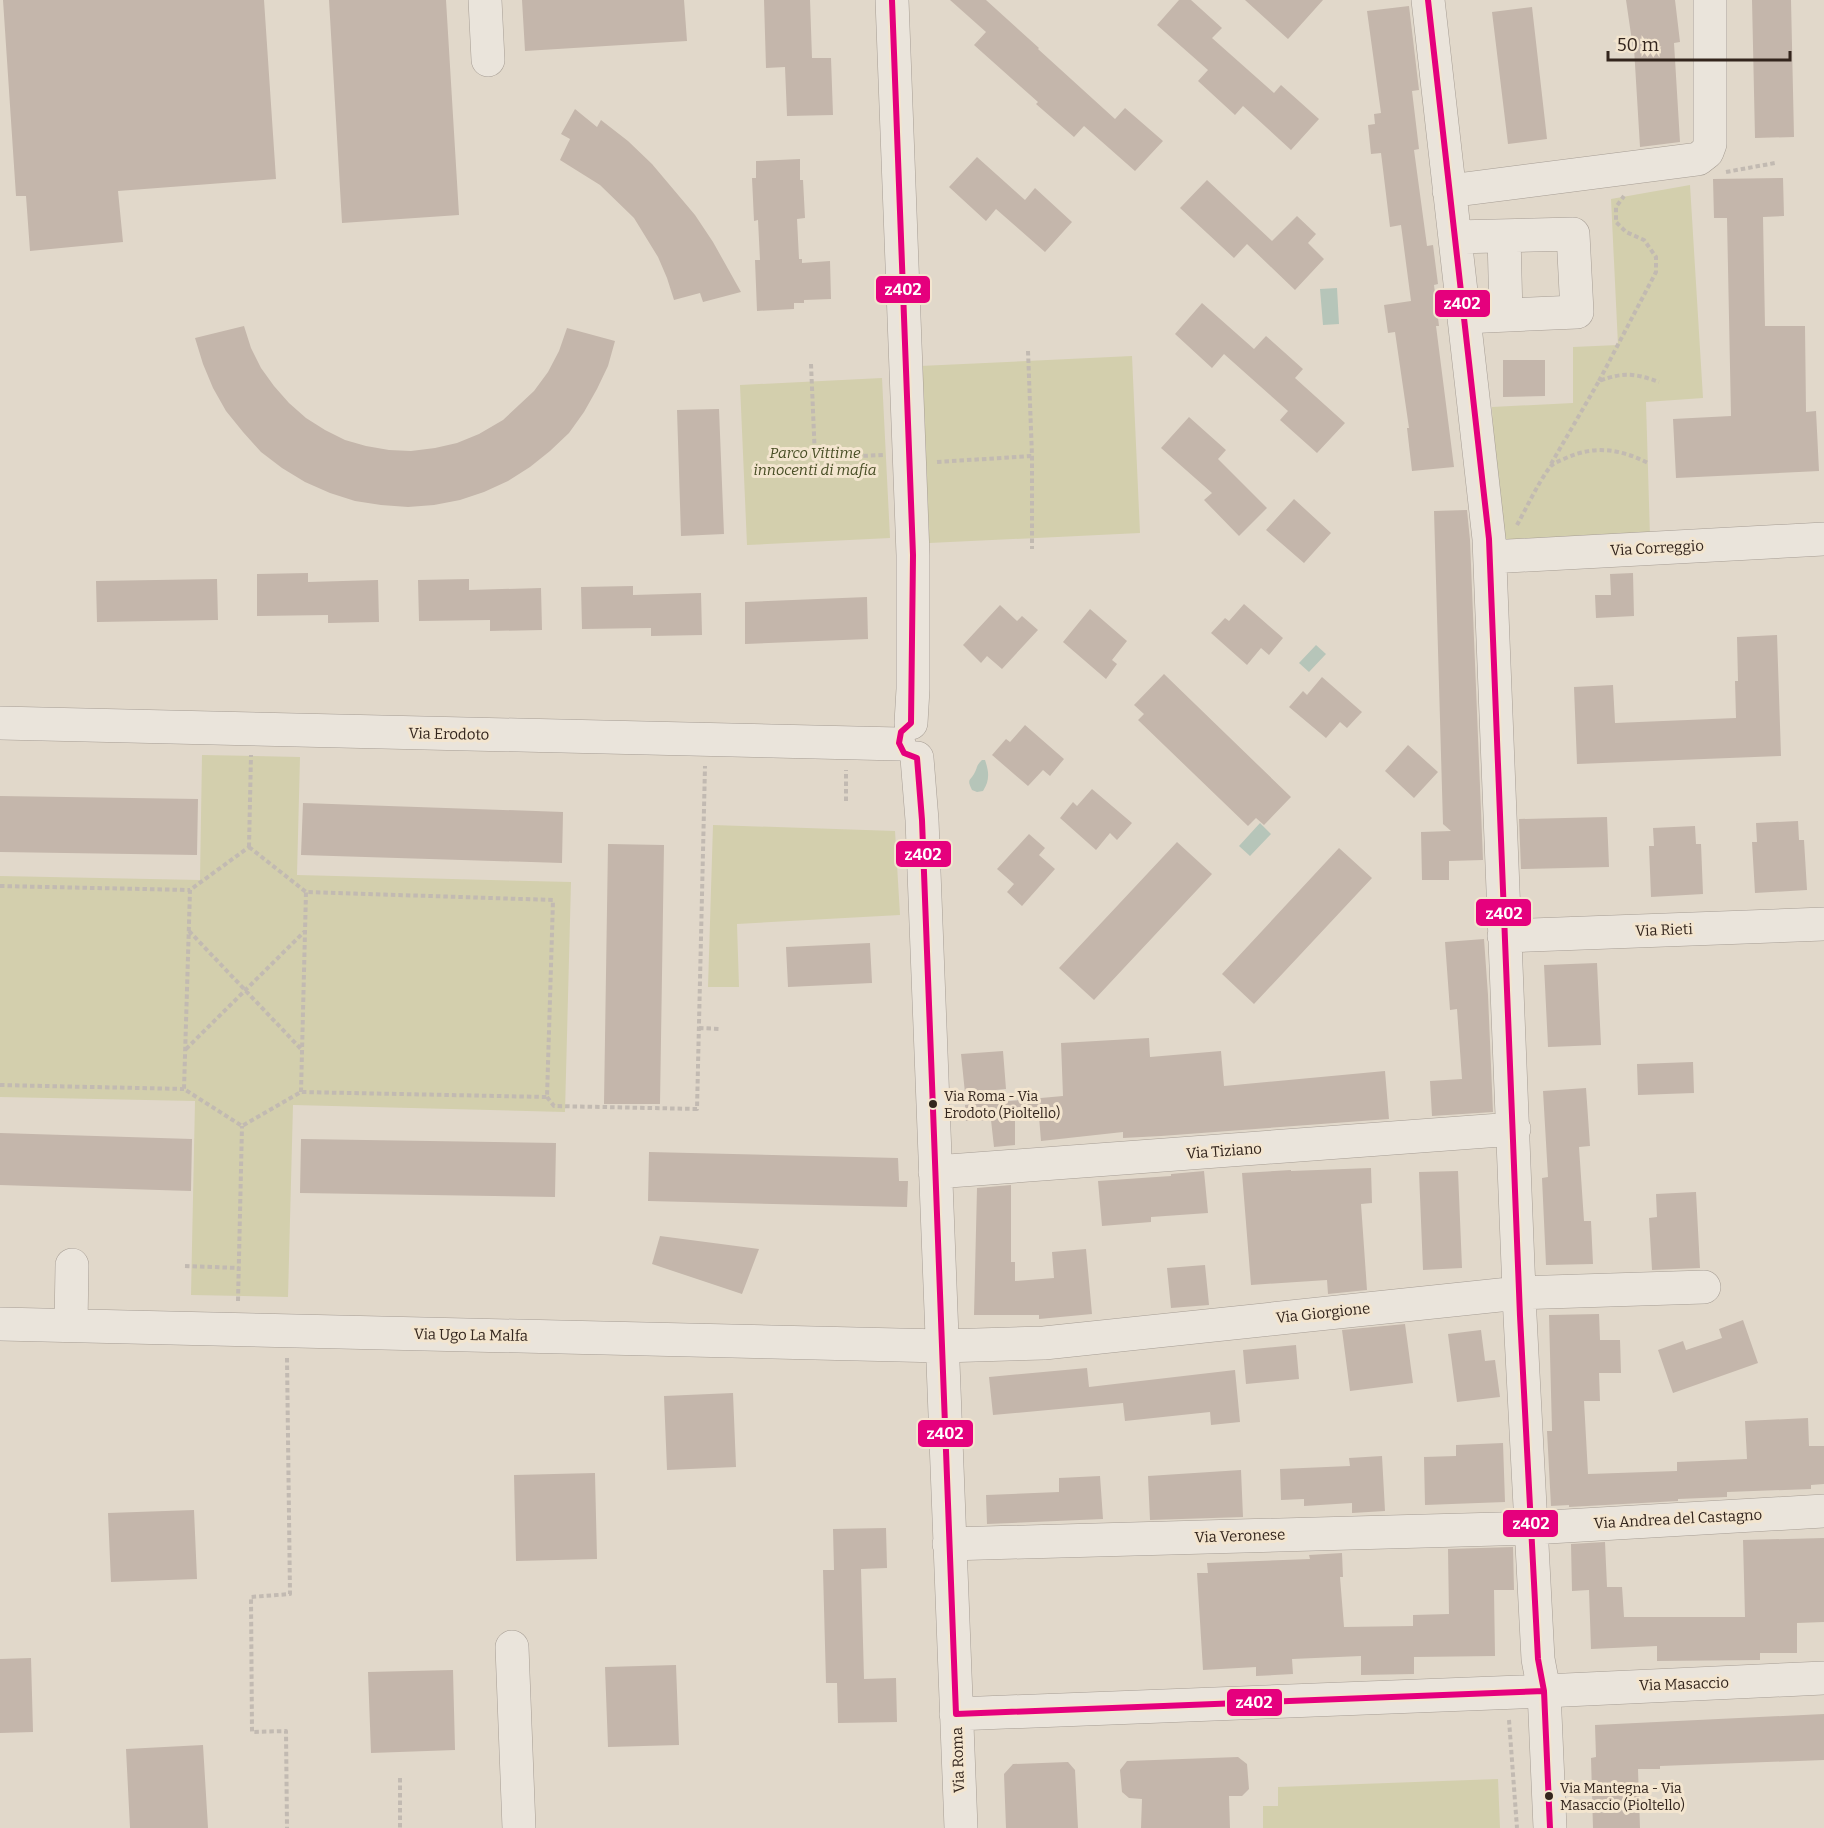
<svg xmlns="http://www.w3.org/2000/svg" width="1824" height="1828" font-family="Bitter,serif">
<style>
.green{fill:#d3cfad}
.water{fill:#b6c5b9}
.building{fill:#c4b6ab}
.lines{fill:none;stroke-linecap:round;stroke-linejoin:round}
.minor-casing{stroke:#a69d94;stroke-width:34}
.path{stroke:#c2bab2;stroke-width:4;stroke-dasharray:4.5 3;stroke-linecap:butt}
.minor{stroke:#eae4db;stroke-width:33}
.bus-1-casing{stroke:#f3e5cf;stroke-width:10}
.bus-1{stroke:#e5007d;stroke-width:6}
.bus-dot{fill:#33251d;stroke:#f3e5cf;stroke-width:2}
.labels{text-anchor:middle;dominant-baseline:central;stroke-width:6;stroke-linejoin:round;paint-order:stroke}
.bus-label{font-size:14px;fill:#33251d;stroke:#f3e5cf;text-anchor:start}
.park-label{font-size:15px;font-style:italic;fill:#484e25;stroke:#f3e5cf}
.street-label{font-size:15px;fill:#33251d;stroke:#f3e5cf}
.line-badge{stroke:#f3e5cf;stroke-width:2}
.badge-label{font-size:16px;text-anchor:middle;font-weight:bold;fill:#fff}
</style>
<rect width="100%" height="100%" fill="#e1d8ca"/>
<path class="green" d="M 1690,185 L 1703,398 L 1646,402 L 1650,537 L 1497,546 L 1492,407 L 1573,403 L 1573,347 L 1618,345 L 1611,199 Z
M 1132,356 L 1140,533 L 929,543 L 920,366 Z
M 882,378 L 890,538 L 747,545 L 740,385 Z
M 202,755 L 300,757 L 297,875 L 571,882 L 565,1112 L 293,1105 L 288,1297 L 191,1295 L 195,1101 L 0,1097 L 0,876 L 200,880 Z
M 713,825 L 895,831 L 900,915 L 737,924 L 739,987 L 708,987 Z
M 1498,1779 L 1500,1828 L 1263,1828 L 1263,1806 L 1278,1806 L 1278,1787 Z"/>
<path class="water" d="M 1337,288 L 1339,324 L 1323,325 L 1320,289 Z
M 1316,645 L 1326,654 L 1309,672 L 1299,663 Z
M 982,760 L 985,760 C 989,772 990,780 983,791 L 977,792 L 972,790 C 966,778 971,781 975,772 C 978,766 976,766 982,760 Z
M 1260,823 L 1271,834 L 1250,856 L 1239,846 Z"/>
<path class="building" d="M 3,0 L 264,0 L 276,179 L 118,191 L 123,242 L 30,251 L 26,196 L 16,196 Z
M 329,0 L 446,0 L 459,215 L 342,223 Z
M 522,0 L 684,0 L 687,41 L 525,51 Z
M 764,0 L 810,0 L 812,58 L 831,58 L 833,115 L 787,116 L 785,67 L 766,68 Z
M 950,0 L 986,0 L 1039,48 L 1038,49 L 1115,119 L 1125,108 L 1163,141 L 1135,171 L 1084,126 L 1074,137 L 1036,104 L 1038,102 L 974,45 L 986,32 Z
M 1179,0 L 1191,0 L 1222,28 L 1212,38 L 1274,93 L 1281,85 L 1319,119 L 1291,150 L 1243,106 L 1235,115 L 1198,81 L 1208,70 L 1157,25 Z
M 1245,0 L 1323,0 L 1288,39 Z
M 1626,0 L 1675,0 L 1680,42 L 1674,43 L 1680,142 L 1640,147 L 1634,48 L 1633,48 Z
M 1752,0 L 1791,0 L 1794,137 L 1755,138 Z
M 1409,6 L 1419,90 L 1412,91 L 1419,149 L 1414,150 L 1427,246 L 1433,245 L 1438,284 L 1434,285 L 1439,326 L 1436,326 L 1454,467 L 1412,471 L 1407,428 L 1409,428 L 1395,332 L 1388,333 L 1384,305 L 1411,301 L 1401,225 L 1390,227 L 1381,153 L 1371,154 L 1368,125 L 1375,124 L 1374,114 L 1381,113 L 1367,11 Z
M 1532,7 L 1547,139 L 1508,144 L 1492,12 Z
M 575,109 L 597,127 L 601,120 L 628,141 L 652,164 L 695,215 L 713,242 L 741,292 L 703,302 L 700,293 L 674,300 L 667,278 L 658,257 L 634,218 L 600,185 L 560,160 L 570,139 L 561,134 Z
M 977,157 L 1025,200 L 1035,188 L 1072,222 L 1045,252 L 996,209 L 986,221 L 949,187 Z
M 800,159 L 800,180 L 803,180 L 805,218 L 797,219 L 799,259 L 802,259 L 802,263 L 830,261 L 831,299 L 804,300 L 804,303 L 794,303 L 794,309 L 757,311 L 755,260 L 760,260 L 758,220 L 754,221 L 752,178 L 756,178 L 756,161 Z
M 1783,178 L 1784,216 L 1763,217 L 1765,326 L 1805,326 L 1806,412 L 1816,411 L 1819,471 L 1676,478 L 1673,419 L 1731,416 L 1727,218 L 1714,218 L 1713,179 Z
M 1207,180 L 1272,241 L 1297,216 L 1316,234 L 1308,243 L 1324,259 L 1295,290 L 1247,244 L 1234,258 L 1180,208 Z
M 1202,303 L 1254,349 L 1266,336 L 1303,369 L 1295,378 L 1345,423 L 1317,453 L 1280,420 L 1288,411 L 1224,354 L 1212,368 L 1175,334 Z
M 244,326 L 251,348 L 261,368 L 274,386 L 289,403 L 306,418 L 325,430 L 345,440 L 366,446 L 389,450 L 411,451 L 435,448 L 457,443 L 479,434 L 503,420 L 534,391 L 548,372 L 559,351 L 567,328 L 615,341 L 608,366 L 597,389 L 584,412 L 569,433 L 550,451 L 530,467 L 508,481 L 484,492 L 460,500 L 434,505 L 408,507 L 381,505 L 355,501 L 330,493 L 305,482 L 282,468 L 261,452 L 243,432 L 226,411 L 213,388 L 203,364 L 195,338 Z
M 1503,360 L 1545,360 L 1545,396 L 1503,397 Z
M 719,409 L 724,534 L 681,536 L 677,410 Z
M 1189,417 L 1226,450 L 1218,459 L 1267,508 L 1239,536 L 1204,500 L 1212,493 L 1161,448 Z
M 1294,499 L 1331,533 L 1304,563 L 1266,530 Z
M 1467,510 L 1470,540 L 1483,860 L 1449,861 L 1449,880 L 1422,880 L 1421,832 L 1451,831 L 1443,824 L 1434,511 Z
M 308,573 L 308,582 L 378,580 L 379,622 L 328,623 L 328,615 L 257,616 L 257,574 Z
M 1633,573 L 1634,616 L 1596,618 L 1595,595 L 1611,595 L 1610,574 Z
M 217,579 L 218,620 L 97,622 L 96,581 Z
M 469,579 L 469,590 L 541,588 L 542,630 L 490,631 L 490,620 L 419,621 L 418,580 Z
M 633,586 L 633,595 L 701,593 L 702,635 L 651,636 L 651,628 L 582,629 L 581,587 Z
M 867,597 L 868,639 L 745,644 L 745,602 Z
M 1244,604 L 1283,638 L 1269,655 L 1261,648 L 1247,665 L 1211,633 L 1225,618 L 1229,621 Z
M 1000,605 L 1017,621 L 1022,616 L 1038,630 L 1002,669 L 987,656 L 981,663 L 963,645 Z
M 1090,609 L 1127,641 L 1112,660 L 1117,664 L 1106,679 L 1063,642 Z
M 1777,635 L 1781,756 L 1577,764 L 1574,687 L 1613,685 L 1615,723 L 1736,718 L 1735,681 L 1738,681 L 1737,637 Z
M 1164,674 L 1291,797 L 1264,825 L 1256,818 L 1248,826 L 1138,720 L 1144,714 L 1134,705 Z
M 1322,677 L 1362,712 L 1347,728 L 1340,722 L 1326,738 L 1289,707 L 1303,691 L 1307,695 Z
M 1025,725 L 1064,759 L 1050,776 L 1043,770 L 1028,786 L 992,755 L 1006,739 L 1010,742 Z
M 1408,745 L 1438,772 L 1414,798 L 1385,771 Z
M 1092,789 L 1132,823 L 1117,840 L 1110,833 L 1096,850 L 1060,818 L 1073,802 L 1077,806 Z
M 0,796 L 198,799 L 197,855 L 0,852 Z
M 303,803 L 563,812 L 562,863 L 301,855 Z
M 1607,817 L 1609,867 L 1521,869 L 1519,819 Z
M 1798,821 L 1799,840 L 1804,840 L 1807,890 L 1755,893 L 1752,842 L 1757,842 L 1756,823 Z
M 1695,826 L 1696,844 L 1701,844 L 1703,894 L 1651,897 L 1649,846 L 1654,846 L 1653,828 Z
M 1029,834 L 1045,848 L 1039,855 L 1055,869 L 1022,906 L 1007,892 L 1014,884 L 997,869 Z
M 1177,842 L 1212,874 L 1094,1000 L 1059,968 Z
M 608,844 L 664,845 L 660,1104 L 604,1104 Z
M 1339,848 L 1372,878 L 1254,1004 L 1222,974 Z
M 1484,939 L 1488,995 L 1493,1112 L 1432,1116 L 1430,1081 L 1462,1079 L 1457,1009 L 1450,1010 L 1445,942 Z
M 870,943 L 872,983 L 788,987 L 786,947 Z
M 1597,963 L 1601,1045 L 1548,1047 L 1544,965 Z
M 1149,1038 L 1150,1057 L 1221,1051 L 1224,1086 L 1385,1071 L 1389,1119 L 1161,1136 L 1123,1138 L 1123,1132 L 1041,1141 L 1039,1117 L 1015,1118 L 1015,1145 L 994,1147 L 991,1120 L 966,1121 L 965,1105 L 1063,1096 L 1061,1043 Z
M 1003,1051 L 1006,1089 L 965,1093 L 961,1054 Z
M 1693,1062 L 1694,1093 L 1638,1095 L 1637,1064 Z
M 1586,1088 L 1590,1146 L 1579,1147 L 1584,1221 L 1591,1221 L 1593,1264 L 1546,1265 L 1542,1178 L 1548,1177 L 1543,1091 Z
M 0,1133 L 192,1139 L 191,1191 L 0,1185 Z
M 301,1139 L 556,1143 L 555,1197 L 300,1193 Z
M 649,1152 L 898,1158 L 899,1181 L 908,1181 L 907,1207 L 648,1201 Z
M 1371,1168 L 1372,1203 L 1361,1204 L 1367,1290 L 1328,1294 L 1327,1280 L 1251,1285 L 1242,1173 L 1291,1170 L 1291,1171 Z
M 1204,1171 L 1208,1213 L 1151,1217 L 1151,1222 L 1102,1226 L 1098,1181 L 1171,1176 L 1171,1174 Z
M 1458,1171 L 1462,1268 L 1423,1270 L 1419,1172 Z
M 1011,1185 L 1011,1262 L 1015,1262 L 1015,1281 L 1054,1278 L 1052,1252 L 1086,1249 L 1092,1314 L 1039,1319 L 1039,1315 L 974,1315 L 977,1188 Z
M 1696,1192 L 1700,1268 L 1652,1270 L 1649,1218 L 1657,1217 L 1656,1194 Z
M 660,1236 L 759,1249 L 742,1294 L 652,1264 Z
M 1205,1265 L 1209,1305 L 1171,1308 L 1167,1268 Z
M 1599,1314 L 1600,1340 L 1620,1340 L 1621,1373 L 1599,1373 L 1600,1401 L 1584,1401 L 1588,1474 L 1677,1471 L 1677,1462 L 1747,1459 L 1745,1421 L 1808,1418 L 1809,1446 L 1824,1446 L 1824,1484 L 1811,1485 L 1811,1489 L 1727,1492 L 1727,1497 L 1678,1499 L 1678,1501 L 1569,1507 L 1569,1505 L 1551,1506 L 1547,1431 L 1552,1431 L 1549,1315 Z
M 1743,1320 L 1758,1363 L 1673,1393 L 1658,1350 L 1683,1341 L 1686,1350 L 1722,1338 L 1719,1329 Z
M 1405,1324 L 1413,1383 L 1350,1391 L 1342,1330 Z
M 1481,1330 L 1485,1361 L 1495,1360 L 1500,1397 L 1457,1402 L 1448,1334 Z
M 1296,1345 L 1299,1379 L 1246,1384 L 1243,1350 Z
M 1087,1368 L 1089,1387 L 1235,1370 L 1240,1422 L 1211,1425 L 1210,1412 L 1125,1421 L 1123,1403 L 993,1415 L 989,1377 Z
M 733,1393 L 736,1467 L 667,1470 L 664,1396 Z
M 1503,1443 L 1505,1502 L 1425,1505 L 1424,1457 L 1456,1456 L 1456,1445 Z
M 1382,1456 L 1385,1511 L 1352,1513 L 1352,1503 L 1304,1506 L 1304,1499 L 1281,1500 L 1280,1469 L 1350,1466 L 1349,1458 Z
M 1241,1470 L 1243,1517 L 1150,1520 L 1148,1476 Z
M 595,1473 L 597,1559 L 516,1561 L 514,1475 Z
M 1100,1476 L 1103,1519 L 987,1524 L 986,1495 L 1059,1492 L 1059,1478 Z
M 194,1510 L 197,1579 L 111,1582 L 108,1513 Z
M 886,1528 L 887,1568 L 861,1569 L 864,1679 L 896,1678 L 897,1722 L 838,1723 L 837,1683 L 826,1683 L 823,1570 L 834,1570 L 833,1529 Z
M 1824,1538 L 1824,1622 L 1797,1623 L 1797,1653 L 1760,1653 L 1760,1660 L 1657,1661 L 1657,1646 L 1591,1649 L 1589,1590 L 1572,1591 L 1571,1544 L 1605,1542 L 1607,1587 L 1622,1587 L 1624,1617 L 1745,1617 L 1743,1540 Z
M 1513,1547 L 1514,1590 L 1494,1590 L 1495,1656 L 1414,1657 L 1414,1674 L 1361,1675 L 1361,1656 L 1292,1659 L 1293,1674 L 1256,1676 L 1256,1667 L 1203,1670 L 1197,1573 L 1208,1573 L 1207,1563 L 1310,1559 L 1309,1555 L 1342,1553 L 1343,1577 L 1340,1577 L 1344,1627 L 1413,1626 L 1413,1615 L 1449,1614 L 1448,1549 Z
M 31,1658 L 33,1732 L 0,1733 L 0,1659 Z
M 676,1665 L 679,1745 L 608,1747 L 605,1667 Z
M 453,1670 L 455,1750 L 371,1753 L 368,1672 Z
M 1824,1714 L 1824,1760 L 1660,1766 L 1660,1769 L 1638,1769 L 1640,1828 L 1593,1828 L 1591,1758 L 1596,1757 L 1595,1725 Z
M 203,1745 L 208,1828 L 130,1828 L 126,1749 Z
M 1238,1757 L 1247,1764 L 1249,1789 L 1242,1796 L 1229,1796 L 1230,1828 L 1141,1828 L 1142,1799 L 1129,1798 L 1122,1792 L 1120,1770 L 1127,1761 Z
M 1068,1762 L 1075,1770 L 1078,1828 L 1006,1828 L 1004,1774 L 1013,1764 Z"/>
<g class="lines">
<g class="minor-casing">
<path id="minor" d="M 485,0 L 488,60
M 892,0 L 913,555 L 913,689 L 911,723
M 1428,0 L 1489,539 L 1520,1316 L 1538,1659 L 1544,1691 L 1550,1828
M 1449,191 L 1698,159 L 1707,152 L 1710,144 L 1710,0
M 1504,236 L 1506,315
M 1455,237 L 1573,234 L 1577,312 L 1464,317
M 1490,557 L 1824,539
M 0,723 L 899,744
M 917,758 L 922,820 L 961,1828
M 1504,936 L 1824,924
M 935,1172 L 1514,1129
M 0,1324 L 942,1346 L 1044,1343 L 1519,1293 L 1704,1287
M 71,1325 L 72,1265
M 949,1544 L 1531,1528 L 1824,1511
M 512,1647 L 519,1828
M 956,1714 L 1544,1691 L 1824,1678"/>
</g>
<path class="path" d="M 1726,172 L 1775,163
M 1028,351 L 1032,456 L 1032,549
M 811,364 L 815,458 L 883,455
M 1599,381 L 1656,272 L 1656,257 L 1644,240 L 1626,232 L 1616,222 L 1616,207 L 1624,196
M 937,462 L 1032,456
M 1551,464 L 1599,381 C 1624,372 1634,373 1659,382
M 1517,525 C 1527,507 1538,483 1550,467 C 1553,463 1560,461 1566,458 C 1595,445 1620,449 1648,463
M 846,801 L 846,770
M 249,847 L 306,892 L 553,900 L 547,1097 L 301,1092 L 242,1126 L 184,1089 L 190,890 Z
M 249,847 L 251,755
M 0,886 L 190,890
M 189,931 L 301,1049
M 699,1028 L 721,1029
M 186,1049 L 304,932
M 0,1085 L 184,1089
M 301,1092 L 306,892
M 547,1097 L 554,1106 L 697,1109 L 705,766
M 185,1266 L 239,1268
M 238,1301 L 242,1126
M 287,1358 L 290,1594 L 251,1597 L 252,1732 L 286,1731 L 287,1828
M 1509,1720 L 1517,1828
M 400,1778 L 400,1828"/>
<use href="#minor" class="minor"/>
<g class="bus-1-casing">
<path id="bus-1" d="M 892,0 L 913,555 L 911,723 L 901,732 L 899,743 L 904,753 L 917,758 L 922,820 L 956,1714 L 1544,1691
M 1428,0 L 1489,539 L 1520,1316 L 1538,1659 L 1544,1691 L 1550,1828"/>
</g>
<use href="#bus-1" class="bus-1"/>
</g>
<g class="bus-dot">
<circle cx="933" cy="1104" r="5"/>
<circle cx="1549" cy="1796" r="5"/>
</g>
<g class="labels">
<g class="bus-label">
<text x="944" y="1096">Via Roma - Via<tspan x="944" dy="17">Erodoto (Pioltello)</tspan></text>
<text x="1560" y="1788">Via Mantegna - Via<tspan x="1560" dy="17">Masaccio (Pioltello)</tspan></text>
</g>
<g class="park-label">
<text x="815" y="453">Parco Vittime<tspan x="815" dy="17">innocenti di mafia</tspan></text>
</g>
<g class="street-label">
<text transform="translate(1657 548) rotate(-3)">Via Correggio</text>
<text transform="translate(449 734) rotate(1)">Via Erodoto</text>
<text transform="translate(1664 930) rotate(-2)">Via Rieti</text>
<text transform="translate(1224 1151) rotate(-4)">Via Tiziano</text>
<text transform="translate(1323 1313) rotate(-6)">Via Giorgione</text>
<text transform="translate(471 1335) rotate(1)">Via Ugo La Malfa</text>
<text transform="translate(1678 1519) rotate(-3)">Via Andrea del Castagno</text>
<text transform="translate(1240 1536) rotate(-2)">Via Veronese</text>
<text transform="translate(1684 1684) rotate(-2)">Via Masaccio</text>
<text transform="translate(958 1760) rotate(-92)">Via Roma</text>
</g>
</g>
<g class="line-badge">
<rect x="875" y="275" width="56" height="29" rx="6" fill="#e5007d"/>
<rect x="1434" y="289" width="57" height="29" rx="6" fill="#e5007d"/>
<rect x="895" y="840" width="57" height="28" rx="6" fill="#e5007d"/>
<rect x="1475" y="898" width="57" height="29" rx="6" fill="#e5007d"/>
<rect x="917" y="1419" width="57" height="29" rx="6" fill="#e5007d"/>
<rect x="1502" y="1509" width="57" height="29" rx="6" fill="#e5007d"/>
<rect x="1226" y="1688" width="57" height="29" rx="6" fill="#e5007d"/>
</g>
<g class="badge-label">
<text x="903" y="295">z402</text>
<text x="1462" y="309">z402</text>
<text x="923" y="860">z402</text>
<text x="1504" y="919">z402</text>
<text x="945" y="1439">z402</text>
<text x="1531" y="1529">z402</text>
<text x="1254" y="1708">z402</text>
</g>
<path d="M1608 51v9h182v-9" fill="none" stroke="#33251d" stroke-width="3"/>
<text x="1617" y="51" font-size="18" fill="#33251d" stroke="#f3e5cf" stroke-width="4.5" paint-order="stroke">50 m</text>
</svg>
